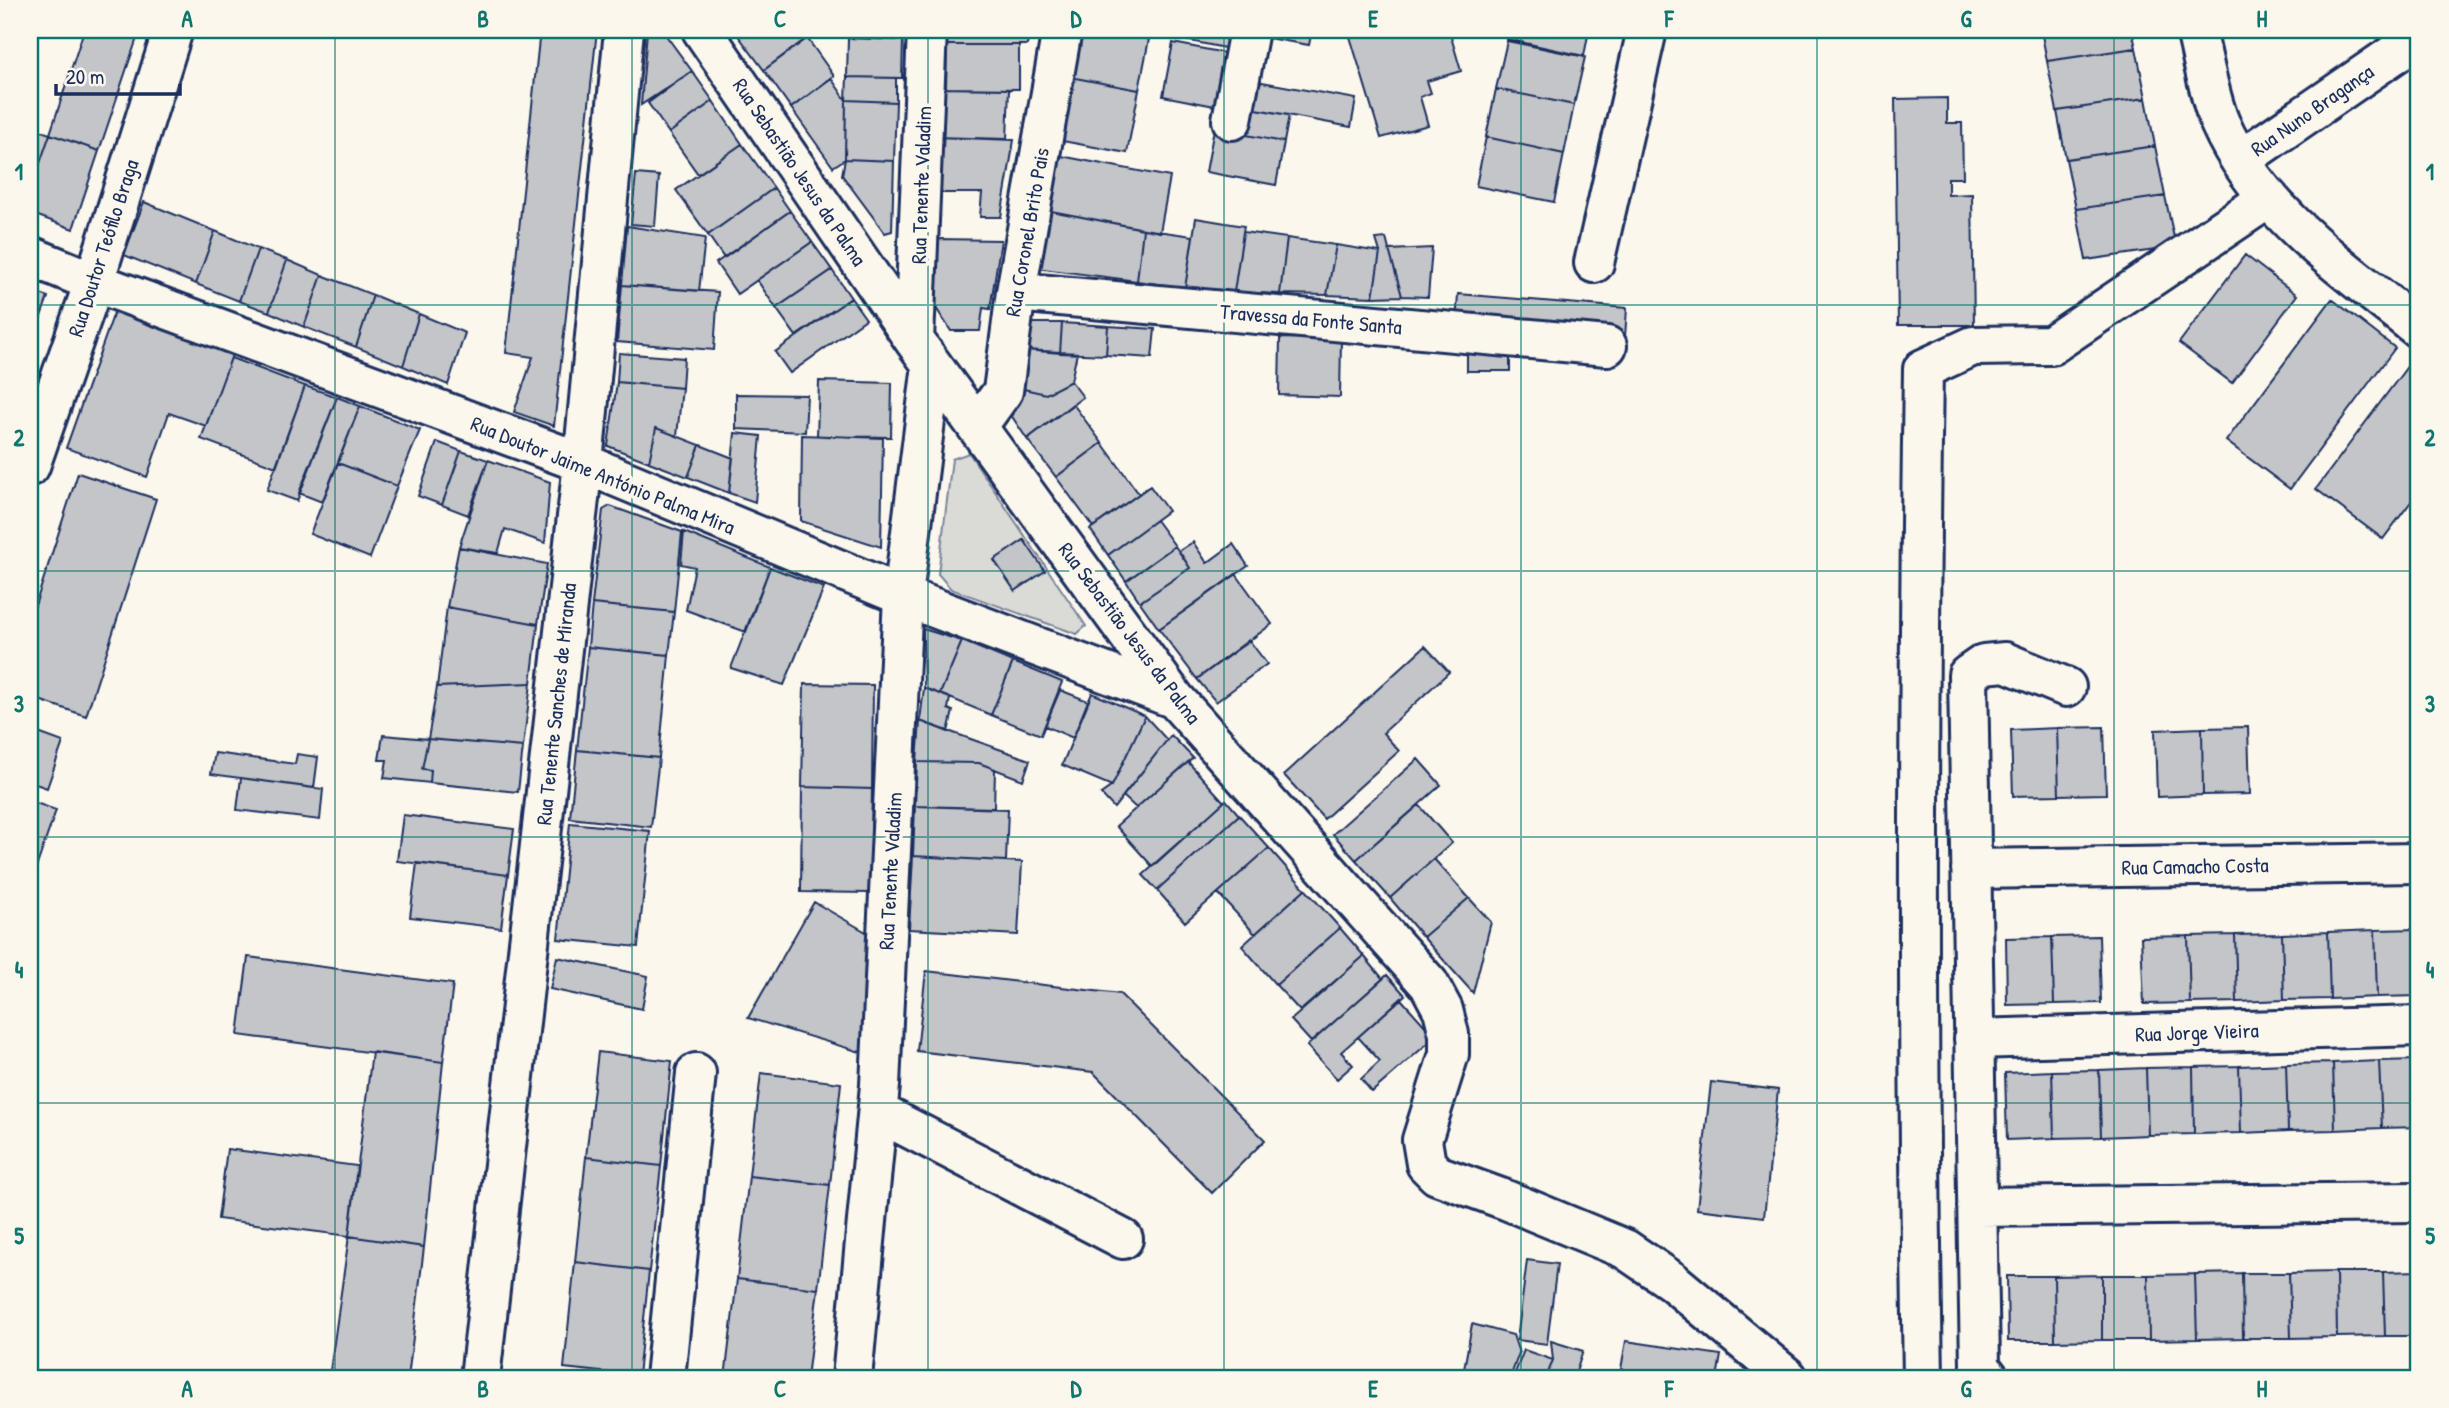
<svg xmlns="http://www.w3.org/2000/svg" width="2449" height="1408" font-family="'Patrick Hand',sans-serif">
<style>
.green{fill:#dadad7;stroke:#7a849a;stroke-width:2}
.building{fill:#c3c5c9;stroke:#1b2f5e;stroke-width:2}
.lines{fill:none;stroke-linecap:round;stroke-linejoin:round}
.minor-casing{stroke:#1b2f5e;stroke-width:44}
.minor{stroke:#fbf7ec;stroke-width:38}
.grid{fill:none;stroke:#0f766e;stroke-width:2;stroke-opacity:0.55}
.labels{text-anchor:middle;dominant-baseline:central;stroke-width:7;stroke-linejoin:round;paint-order:stroke}
.street-label{font-size:21px;fill:#1b2f5e;stroke:#fbf7ec}
.neatline{fill:none;stroke:#0f766e;stroke-width:2.5}
.grid-label{font-size:23px;text-anchor:middle;font-weight:bold;fill:#0f766e}
</style>
<rect width="100%" height="100%" fill="#fbf7ec"/>
<filter id="ink" filterUnits="userSpaceOnUse"><feTurbulence type="fractalNoise" baseFrequency=".0143" numOctaves="2"/><feDisplacementMap in="SourceGraphic" scale="14" xChannelSelector="R" yChannelSelector="G"/><feConvolveMatrix kernelMatrix="1 2 1 2 8 2 1 2 1" color-interpolation-filters="sRGB"/></filter>
<g filter="url(#ink)">
<path class="green" d="M 969,453 L 1086,626 L 1077,634 L 951,589 L 938,574 L 952,459 Z"/>
<path class="building" d="M 84,30 L 131,30 L 139,32 L 99,151 L 50,134 Z
M 540,30 L 597,30 L 554,426 L 514,412 L 533,357 L 506,353 Z
M 649,30 L 662,30 L 692,71 L 641,105 L 647,31 Z
M 734,30 L 815,30 L 816,32 L 764,70 Z
M 848,30 L 903,30 L 903,40 L 848,38 Z
M 947,30 L 1030,30 L 1027,45 L 947,45 Z
M 1078,30 L 1101,30 L 1149,39 L 1139,90 L 1070,77 Z
M 1101,30 L 1151,30 L 1149,39 Z
M 1177,30 L 1229,30 L 1225,48 L 1175,38 Z
M 1263,30 L 1312,30 L 1309,45 L 1262,37 Z
M 1348,30 L 1449,30 L 1461,71 L 1427,81 L 1431,93 L 1420,97 L 1428,125 L 1381,138 Z
M 1509,30 L 1589,30 L 1584,56 L 1507,39 Z
M 2041,30 L 2132,30 L 2136,48 L 2047,61 Z
M 807,38 L 834,76 L 791,108 L 764,70 Z
M 848,38 L 903,40 L 902,78 L 847,77 Z
M 1507,41 L 1585,57 L 1574,105 L 1496,89 Z
M 1173,43 L 1230,54 L 1220,107 L 1163,96 Z
M 947,45 L 1019,45 L 1019,89 L 946,88 Z
M 2136,48 L 2146,98 L 2057,111 L 2047,61 Z
M 692,71 L 713,101 L 669,133 L 648,103 Z
M 847,77 L 896,78 L 896,102 L 846,100 Z
M 1070,77 L 1139,90 L 1127,153 L 1057,140 Z
M 831,78 L 846,100 L 845,159 L 833,167 L 791,108 Z
M 1251,80 L 1356,99 L 1351,127 L 1245,107 Z
M 935,88 L 1009,89 L 1007,139 L 935,137 Z
M 1496,89 L 1574,105 L 1564,154 L 1486,137 Z
M 1947,98 L 1947,123 L 1962,123 L 1963,178 L 1948,178 L 1948,195 L 1972,194 L 1974,325 L 1898,325 L 1895,99 Z
M 2146,98 L 2155,146 L 2066,159 L 2057,111 Z
M 846,100 L 896,102 L 894,161 L 845,159 Z
M 713,101 L 742,144 L 698,174 L 669,133 Z
M 1245,107 L 1289,115 L 1284,142 L 1241,134 Z
M 30,127 L 50,134 L 30,192 Z
M 1214,129 L 1284,142 L 1276,185 L 1206,172 Z
M 50,134 L 99,151 L 73,229 L 30,213 L 30,192 Z
M 935,137 L 1014,140 L 1001,217 L 980,217 L 982,193 L 935,193 Z
M 1486,137 L 1564,154 L 1554,202 L 1476,186 Z
M 742,144 L 774,188 L 708,235 L 676,190 Z
M 2155,146 L 2165,196 L 2076,209 L 2066,159 Z
M 1056,155 L 1170,177 L 1160,232 L 1046,210 Z
M 845,159 L 894,161 L 892,231 L 885,233 L 842,175 Z
M 636,174 L 659,176 L 655,226 L 631,224 Z
M 774,188 L 790,211 L 724,258 L 708,235 Z
M 2165,196 L 2176,247 L 2086,260 L 2076,209 Z
M 144,202 L 215,231 L 196,284 L 124,255 Z
M 1046,210 L 1143,229 L 1137,281 L 1035,268 Z
M 790,211 L 812,242 L 737,294 L 716,263 Z
M 1196,218 L 1244,226 L 1234,292 L 1185,288 Z
M 627,226 L 705,238 L 699,291 L 622,285 Z
M 1143,229 L 1193,236 L 1185,288 L 1137,281 Z
M 215,231 L 258,249 L 239,301 L 196,284 Z
M 1243,232 L 1287,238 L 1280,294 L 1234,292 Z
M 1287,238 L 1336,245 L 1327,295 L 1280,294 Z
M 1386,238 L 1389,250 L 1402,296 L 1373,297 L 1380,252 L 1376,239 Z
M 936,239 L 1001,240 L 990,309 L 983,308 L 980,331 L 951,331 L 936,308 Z
M 812,242 L 832,270 L 776,308 L 757,280 Z
M 1336,245 L 1380,252 L 1373,297 L 1327,295 Z
M 1432,248 L 1428,297 L 1402,296 L 1389,250 Z
M 258,249 L 287,260 L 269,312 L 239,301 Z
M 2245,255 L 2297,295 L 2232,383 L 2179,343 Z
M 287,260 L 322,275 L 304,327 L 269,312 Z
M 832,270 L 851,298 L 796,336 L 776,308 Z
M 322,275 L 373,295 L 356,347 L 304,327 Z
M 622,285 L 718,292 L 714,350 L 617,342 Z
M 30,290 L 48,297 L 31,344 L 30,343 Z
M 1458,294 L 1627,308 L 1625,337 L 1456,323 Z
M 373,295 L 419,314 L 403,366 L 356,347 Z
M 851,298 L 866,319 L 790,373 L 775,352 Z
M 2332,299 L 2395,348 L 2290,489 L 2226,441 Z
M 115,310 L 233,352 L 206,426 L 169,413 L 147,477 L 66,448 Z
M 419,314 L 465,333 L 448,385 L 403,366 Z
M 1031,323 L 1062,323 L 1060,353 L 1025,350 Z
M 1062,323 L 1108,326 L 1106,355 L 1060,353 Z
M 1108,326 L 1155,329 L 1152,358 L 1106,355 Z
M 1280,338 L 1341,339 L 1340,397 L 1279,395 Z
M 1510,345 L 1510,371 L 1467,371 L 1467,346 Z
M 1025,350 L 1077,353 L 1071,381 L 1046,394 L 1019,388 Z
M 619,353 L 684,358 L 682,388 L 617,382 Z
M 231,358 L 305,386 L 276,467 L 201,439 Z
M 2412,360 L 2419,366 L 2419,491 L 2383,539 L 2316,489 Z
M 819,381 L 892,383 L 891,437 L 817,436 Z
M 1071,381 L 1083,397 L 1027,439 L 1011,415 L 1015,387 L 1046,394 Z
M 617,382 L 682,388 L 677,436 L 656,428 L 649,462 L 608,446 Z
M 305,386 L 337,397 L 297,501 L 267,490 Z
M 736,394 L 807,395 L 805,432 L 736,429 Z
M 337,397 L 360,406 L 322,502 L 299,493 Z
M 1073,404 L 1102,443 L 1056,477 L 1027,439 Z
M 360,406 L 420,430 L 397,486 L 338,463 Z
M 656,428 L 700,445 L 688,477 L 649,462 Z
M 735,433 L 761,436 L 755,502 L 729,493 Z
M 802,435 L 883,438 L 881,547 L 801,521 Z
M 437,442 L 461,451 L 442,505 L 418,496 Z
M 1102,443 L 1139,494 L 1093,527 L 1056,477 Z
M 700,445 L 733,458 L 729,493 L 688,477 Z
M 461,451 L 488,460 L 468,515 L 442,505 Z
M 488,460 L 550,482 L 545,543 L 505,529 L 498,553 L 459,547 Z
M 338,463 L 397,486 L 370,558 L 310,534 Z
M 78,473 L 156,499 L 86,716 L 30,697 L 30,621 Z
M 1150,486 L 1168,511 L 1108,555 L 1090,529 Z
M 610,506 L 682,532 L 674,612 L 592,604 L 603,510 Z
M 1156,520 L 1175,546 L 1126,581 L 1108,555 Z
M 684,532 L 770,567 L 746,632 L 686,610 L 695,567 L 681,564 Z
M 1024,540 L 1045,571 L 1015,591 L 994,560 Z
M 1193,542 L 1207,563 L 1233,544 L 1248,566 L 1159,629 L 1140,602 L 1190,568 L 1179,551 Z
M 1175,546 L 1190,568 L 1140,602 L 1126,581 Z
M 459,547 L 547,564 L 538,624 L 447,607 Z
M 770,567 L 824,588 L 784,685 L 731,668 Z
M 1236,574 L 1272,624 L 1197,679 L 1159,629 Z
M 592,604 L 674,612 L 669,655 L 588,647 Z
M 447,607 L 538,624 L 531,683 L 437,687 Z
M 923,629 L 962,641 L 940,694 L 924,688 Z
M 1249,640 L 1267,664 L 1216,702 L 1197,679 Z
M 962,641 L 1013,662 L 991,715 L 940,694 Z
M 1425,646 L 1449,672 L 1383,733 L 1399,751 L 1324,819 L 1284,775 Z
M 588,647 L 669,655 L 659,758 L 577,750 Z
M 1013,662 L 1062,682 L 1041,735 L 991,715 Z
M 531,683 L 523,747 L 428,739 L 437,687 Z
M 804,684 L 873,685 L 872,789 L 802,787 Z
M 924,688 L 950,698 L 948,709 L 953,711 L 948,732 L 920,721 Z
M 1060,690 L 1088,701 L 1073,738 L 1045,726 Z
M 1092,693 L 1145,716 L 1112,786 L 1062,765 Z
M 1145,716 L 1167,740 L 1114,808 L 1101,794 L 1112,786 Z
M 920,721 L 1030,760 L 1023,780 L 979,763 L 917,762 Z
M 2104,727 L 2106,794 L 2059,795 L 2057,728 Z
M 2248,727 L 2250,794 L 2203,795 L 2202,728 Z
M 2057,728 L 2059,795 L 2013,796 L 2011,730 Z
M 2202,728 L 2203,795 L 2157,797 L 2155,730 Z
M 30,730 L 63,742 L 47,788 L 30,782 Z
M 383,735 L 428,739 L 422,769 L 431,770 L 430,783 L 384,778 L 387,760 L 379,760 Z
M 1171,735 L 1193,758 L 1136,808 L 1123,796 Z
M 428,739 L 523,747 L 518,792 L 430,783 L 431,770 L 422,769 Z
M 577,750 L 659,758 L 651,827 L 570,818 Z
M 215,753 L 295,764 L 297,754 L 318,757 L 314,788 L 211,774 Z
M 1418,759 L 1441,785 L 1356,860 L 1333,834 Z
M 917,762 L 979,763 L 995,769 L 994,808 L 915,806 Z
M 1188,762 L 1224,802 L 1152,866 L 1116,826 Z
M 241,778 L 323,789 L 320,820 L 237,810 Z
M 802,787 L 872,789 L 870,893 L 801,892 Z
M 1226,800 L 1239,815 L 1157,890 L 1143,875 Z
M 30,801 L 56,810 L 37,865 L 30,862 Z
M 1419,805 L 1452,843 L 1390,898 L 1356,860 Z
M 915,806 L 1008,809 L 1006,861 L 913,856 Z
M 403,815 L 514,829 L 508,875 L 397,861 Z
M 1239,815 L 1269,848 L 1185,922 L 1157,890 Z
M 570,823 L 650,831 L 638,947 L 558,939 Z
M 1269,848 L 1305,889 L 1255,934 L 1218,893 Z
M 913,856 L 1022,862 L 1018,935 L 909,929 Z
M 1434,859 L 1469,898 L 1423,937 L 1390,898 Z
M 417,863 L 508,875 L 501,928 L 410,917 Z
M 1305,889 L 1340,928 L 1276,985 L 1242,946 Z
M 1469,898 L 1491,922 L 1473,993 L 1423,937 Z
M 814,902 L 873,936 L 870,1055 L 748,1018 Z
M 1340,928 L 1364,956 L 1300,1011 L 1276,985 Z
M 2419,929 L 2419,996 L 2377,997 L 2375,930 Z
M 2375,930 L 2377,997 L 2330,999 L 2328,932 Z
M 2328,932 L 2330,999 L 2284,1000 L 2282,934 Z
M 2282,934 L 2284,1000 L 2237,1002 L 2235,935 Z
M 2235,935 L 2237,1002 L 2190,1003 L 2188,936 Z
M 2099,936 L 2101,1003 L 2054,1004 L 2052,937 Z
M 2188,936 L 2190,1003 L 2144,1004 L 2141,937 Z
M 2052,937 L 2054,1004 L 2007,1005 L 2006,938 Z
M 1364,956 L 1383,979 L 1311,1042 L 1291,1020 Z
M 248,957 L 453,984 L 443,1062 L 238,1035 Z
M 557,957 L 648,976 L 642,1009 L 550,989 Z
M 926,971 L 1120,994 L 1265,1140 L 1212,1193 L 1093,1072 L 917,1051 Z
M 1387,975 L 1405,995 L 1341,1052 L 1353,1065 L 1337,1079 L 1307,1046 Z
M 1401,999 L 1435,1037 L 1372,1092 L 1361,1079 L 1380,1061 L 1358,1037 Z
M 372,1052 L 443,1062 L 424,1247 L 349,1236 Z
M 598,1052 L 672,1061 L 661,1166 L 586,1157 Z
M 2419,1060 L 2419,1127 L 2382,1128 L 2379,1061 Z
M 2379,1061 L 2382,1128 L 2335,1130 L 2333,1063 Z
M 2333,1063 L 2335,1130 L 2288,1131 L 2286,1064 Z
M 2286,1064 L 2288,1131 L 2241,1133 L 2239,1066 Z
M 2239,1066 L 2241,1133 L 2194,1134 L 2193,1067 Z
M 2193,1067 L 2194,1134 L 2148,1135 L 2146,1068 Z
M 2146,1068 L 2148,1135 L 2101,1137 L 2099,1070 Z
M 2099,1070 L 2101,1137 L 2054,1138 L 2052,1071 Z
M 2052,1071 L 2054,1138 L 2007,1140 L 2005,1073 Z
M 761,1073 L 841,1083 L 830,1185 L 749,1176 Z
M 1711,1082 L 1778,1090 L 1764,1217 L 1697,1209 Z
M 227,1149 L 357,1166 L 349,1236 L 218,1219 Z
M 586,1157 L 661,1166 L 649,1271 L 575,1262 Z
M 749,1176 L 830,1185 L 818,1289 L 737,1279 Z
M 349,1236 L 424,1247 L 408,1378 L 329,1378 Z
M 1527,1260 L 1557,1264 L 1547,1344 L 1517,1340 Z
M 575,1262 L 649,1271 L 638,1376 L 564,1368 Z
M 2419,1271 L 2419,1336 L 2385,1336 L 2383,1272 Z
M 2336,1272 L 2337,1337 L 2291,1338 L 2289,1273 Z
M 2336,1272 L 2383,1272 L 2385,1336 L 2337,1337 Z
M 2242,1273 L 2243,1338 L 2197,1339 L 2195,1274 Z
M 2242,1273 L 2289,1273 L 2291,1338 L 2243,1338 Z
M 2195,1274 L 2197,1339 L 2149,1340 L 2148,1275 Z
M 2102,1275 L 2102,1340 L 2055,1341 L 2054,1276 Z
M 2102,1275 L 2148,1275 L 2149,1340 L 2102,1340 Z
M 2007,1276 L 2054,1276 L 2055,1341 L 2008,1341 Z
M 737,1279 L 818,1289 L 807,1378 L 725,1378 Z
M 1472,1324 L 1513,1335 L 1519,1353 L 1510,1378 L 1476,1378 L 1463,1375 Z
M 1551,1341 L 1583,1351 L 1574,1378 L 1546,1378 L 1553,1360 Z
M 1626,1341 L 1721,1355 L 1717,1378 L 1654,1378 L 1621,1369 Z
M 1524,1350 L 1553,1360 L 1546,1378 L 1513,1378 Z
M 1621,1369 L 1654,1378 L 1619,1378 Z"/>
<g class="lines">
<g class="minor-casing">
<path id="minor" d="M 702,30 L 914,340 L 1175,699 L 1429,984 L 1443,1010 L 1449,1034 L 1449,1054 L 1422,1140 L 1426,1164 L 1437,1175 L 1506,1200 L 1625,1249 L 1672,1281 L 1788,1378
M 2196,30 C 2203,58 2209,97 2220,123 C 2259,212 2346,270 2419,329
M 1232,120 L 1249,30
M 2240,160 L 2419,37
M 30,256 L 94,282 L 583,463 L 903,596 L 1175,699
M 1594,263 L 1647,30
M 1016,292 L 1607,346
M 914,340 L 927,30
M 977,427 L 1003,391 L 1016,292 L 1062,30
M 30,466 L 94,282 L 173,30
M 1971,869 L 2419,863
M 1974,1039 L 2419,1026
M 878,1112 L 1123,1239
M 1977,1207 L 2419,1202
M 480,1378 L 583,463 L 624,30
M 665,1378 L 696,1073
M 852,1378 L 880,1085 L 903,596 L 932,365
M 1923,1378 C 1917,1042 1918,706 1923,369 L 1973,346 L 2051,345 L 2269,198
M 1989,1378 L 1980,1366 L 1968,675 L 1984,664 L 2005,662 L 2066,687"/>
</g>
<use href="#minor" class="minor"/>
</g>
</g>
<path class="grid" d="M 335,30 L 335,1378M 632,30 L 632,1378M 928,30 L 928,1378M 1224,30 L 1224,1378M 1521,30 L 1521,1378M 1817,30 L 1817,1378M 2114,30 L 2114,1378M 30,305 L 2419,305M 30,571 L 2419,571M 30,837 L 2419,837M 30,1103 L 2419,1103"/>
<g class="labels">
<g class="street-label">
<text transform="translate(2312 110) rotate(-35)">Rua Nuno Bragança</text>
<text transform="translate(800 172) rotate(56)">Rua Sebastião Jesus da Palma</text>
<text transform="translate(921 185) rotate(-88)">Rua Tenente Valadim</text>
<text transform="translate(1027 232) rotate(-80)">Rua Coronel Brito Pais</text>
<text transform="translate(103 248) rotate(-72)">Rua Doutor Teófilo Braga</text>
<text transform="translate(1311 319) rotate(5)">Travessa da Fonte Santa</text>
<text transform="translate(603 475) rotate(22)">Rua Doutor Jaime António Palma Mira</text>
<text transform="translate(1130 633) rotate(53)">Rua Sebastião Jesus da Palma</text>
<text transform="translate(556 704) rotate(-84)">Rua Tenente Sanches de Miranda</text>
<text transform="translate(2195 866) rotate(-1)">Rua Camacho Costa</text>
<text transform="translate(890 871) rotate(-87)">Rua Tenente Valadim</text>
<text transform="translate(2197 1032) rotate(-2)">Rua Jorge Vieira</text>
</g>
</g>
<rect width="2449" height="1408" fill="none" stroke="#fbf7ec" stroke-width="77"/>
<path d="M56 84v10h124v-10" fill="none" stroke="#1b2f5e" stroke-width="3.5"/>
<text x="66" y="84" font-size="21" fill="#1b2f5e" stroke="#fbf7ec" stroke-width="5" paint-order="stroke">20 m</text>
<rect x="38" y="38" width="2372" height="1332" class="neatline"/>
<g class="grid-label">
<text x="187" y="27">A</text>
<text x="483" y="27">B</text>
<text x="780" y="27">C</text>
<text x="1076" y="27">D</text>
<text x="1373" y="27">E</text>
<text x="1669" y="27">F</text>
<text x="1966" y="27">G</text>
<text x="2262" y="27">H</text>
<text x="19" y="180">1</text>
<text x="2430" y="180">1</text>
<text x="19" y="446">2</text>
<text x="2430" y="446">2</text>
<text x="19" y="712">3</text>
<text x="2430" y="712">3</text>
<text x="19" y="978">4</text>
<text x="2430" y="978">4</text>
<text x="19" y="1244">5</text>
<text x="2430" y="1244">5</text>
<text x="187" y="1397">A</text>
<text x="483" y="1397">B</text>
<text x="780" y="1397">C</text>
<text x="1076" y="1397">D</text>
<text x="1373" y="1397">E</text>
<text x="1669" y="1397">F</text>
<text x="1966" y="1397">G</text>
<text x="2262" y="1397">H</text>
</g>
</svg>
